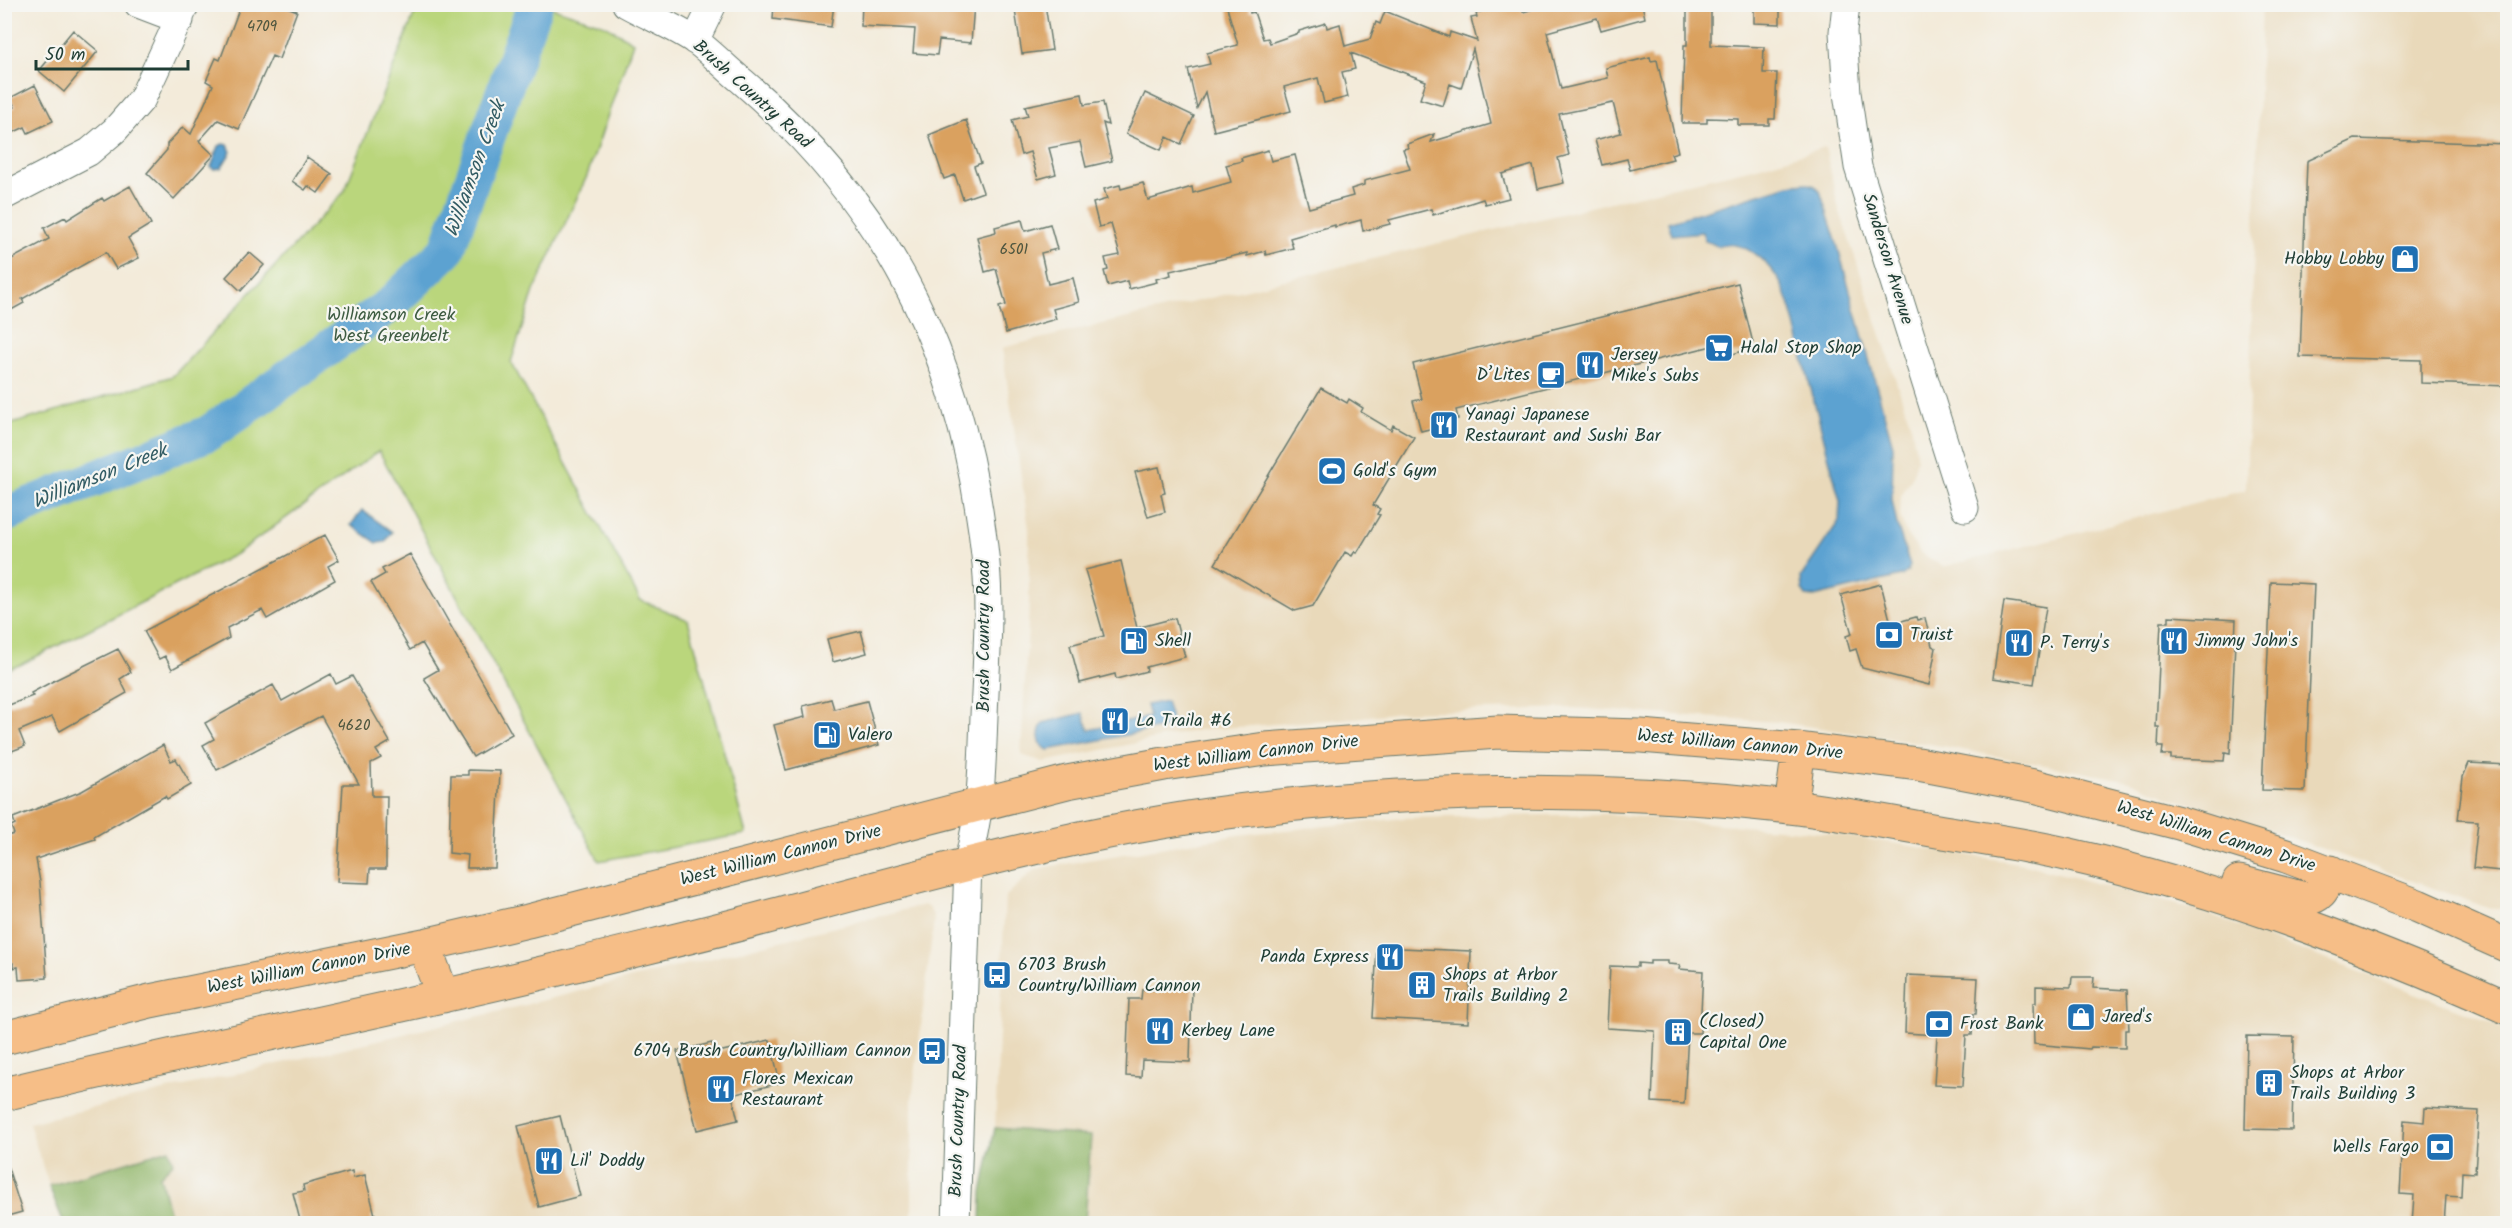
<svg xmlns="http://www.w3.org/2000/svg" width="2512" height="1228" font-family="Kalam,sans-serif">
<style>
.built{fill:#e9d9ba}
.green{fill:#bad67c;stroke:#6c8a58;stroke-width:1.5}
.forest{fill:#93b76c;stroke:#597a50;stroke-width:1.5}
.water{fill:#5ca2d1;stroke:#3e7082;stroke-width:1.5}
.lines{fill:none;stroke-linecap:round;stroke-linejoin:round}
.river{stroke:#5ca2d1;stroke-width:36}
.building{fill:#daa15f}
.minor-casing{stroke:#697a6e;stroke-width:29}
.major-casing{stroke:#697a6e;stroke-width:35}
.minor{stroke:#fff;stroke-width:27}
.major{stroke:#f6be87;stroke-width:33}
.labels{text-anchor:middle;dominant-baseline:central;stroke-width:4.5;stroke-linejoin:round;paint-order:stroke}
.number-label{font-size:15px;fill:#4e563f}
.street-label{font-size:18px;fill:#1f3d34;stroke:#f6f6f2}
.poi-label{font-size:18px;fill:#1f3d34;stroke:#f6f6f2;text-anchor:start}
.park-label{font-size:18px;fill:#3e5c42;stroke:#f6f6f2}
.water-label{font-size:20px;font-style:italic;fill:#315b63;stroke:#f6f6f2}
</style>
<rect width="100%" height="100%" fill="#f6f6f2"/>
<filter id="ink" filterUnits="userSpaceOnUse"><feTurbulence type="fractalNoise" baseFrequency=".0167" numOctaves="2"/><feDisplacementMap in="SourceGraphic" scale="12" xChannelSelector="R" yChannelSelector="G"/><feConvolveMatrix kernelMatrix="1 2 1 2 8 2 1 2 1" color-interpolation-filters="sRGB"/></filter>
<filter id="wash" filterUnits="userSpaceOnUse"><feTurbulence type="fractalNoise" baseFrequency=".008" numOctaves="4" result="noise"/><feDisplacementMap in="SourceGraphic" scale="24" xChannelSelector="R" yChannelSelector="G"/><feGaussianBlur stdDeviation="1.35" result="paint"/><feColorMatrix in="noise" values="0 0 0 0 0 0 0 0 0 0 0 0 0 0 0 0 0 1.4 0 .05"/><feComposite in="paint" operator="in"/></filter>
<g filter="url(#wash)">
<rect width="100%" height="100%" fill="#f3ebda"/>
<path class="built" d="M 2262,5 L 2507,5 L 2507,909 L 2486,907 L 2230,816 L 2168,797 L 2130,781 L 1931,744 L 1778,722 L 1572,708 L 1400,712 L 1355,718 L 1199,730 L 1044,762 L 1021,755 L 1029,607 L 1029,529 L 1002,348 L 1761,166 L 1825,147 L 1838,206 L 1912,429 L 1917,459 L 1912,477 L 1901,496 L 1900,516 L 1907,535 L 1920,552 L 1943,567 L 2246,490 Z
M 1605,814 L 1835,834 L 2024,864 L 2196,910 L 2507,1028 L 2507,1223 L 1085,1223 L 1091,1136 L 995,1128 L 1005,897 L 1035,869 L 1238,835 L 1404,818 Z
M 924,905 L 930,909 L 934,919 L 912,1100 L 912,1223 L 64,1223 L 56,1208 L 29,1123 L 505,1010 Z"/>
<path class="green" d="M 418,5 L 544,5 L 605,25 L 633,42 L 587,176 L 534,291 L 511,362 L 640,600 L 688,620 L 746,834 L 599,861 L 379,451 L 236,554 L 20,665 L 5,670 L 5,426 L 173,376 L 344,192 Z"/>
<path class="forest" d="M 995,1128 L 1091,1136 L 1085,1223 L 981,1223 L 982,1192 Z
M 169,1149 L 173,1163 L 160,1176 L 172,1223 L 64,1223 L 49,1186 Z"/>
<path class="water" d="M 223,144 L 228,145 L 231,152 L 221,168 L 214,169 L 211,167 L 219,146 Z
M 1805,183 L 1815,186 L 1820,191 L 1837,244 L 1893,446 L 1892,500 L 1897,525 L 1910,566 L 1907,572 L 1901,576 L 1814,597 L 1806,596 L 1802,590 L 1801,577 L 1839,521 L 1840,501 C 1828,454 1816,408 1804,362 C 1797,335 1793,306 1780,282 C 1767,261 1743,238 1717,246 L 1705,240 L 1702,232 L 1672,235 L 1668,222 L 1789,185 Z
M 362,510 L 392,532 L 385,542 L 377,543 L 351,525 Z
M 1166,701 L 1173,726 L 1048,750 C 1037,744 1037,733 1043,723 L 1083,713 L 1089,730 L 1149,717 L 1146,705 Z"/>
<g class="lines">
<path class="river" d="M 4,515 L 209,433 L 391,304 L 447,250 L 535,4"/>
</g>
<g id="blocks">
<path class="building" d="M 241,4 L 279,4 L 297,11 L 279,59 L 272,56 L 239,129 L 218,120 L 199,141 L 214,155 L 174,199 L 147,173 L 167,150 L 167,144 L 183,127 L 191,134 L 213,85 L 206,81 L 216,58 L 220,60 Z
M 774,4 L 834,4 L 831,27 L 773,19 Z
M 862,4 L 974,4 L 971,43 L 939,40 L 937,55 L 913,53 L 915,29 L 861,26 Z
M 1014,4 L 1045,4 L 1052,50 L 1022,54 Z
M 1226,4 L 1249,4 L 1250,13 L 1254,12 L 1263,39 L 1268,38 L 1270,43 L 1299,33 L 1299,31 L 1326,23 L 1327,28 L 1340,24 L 1345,46 L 1370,39 L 1376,22 L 1380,24 L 1385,11 L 1449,37 L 1450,32 L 1477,41 L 1471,18 L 1477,17 L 1476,13 L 1504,5 L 1505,9 L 1521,5 L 1523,12 L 1551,4 L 1642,4 L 1645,18 L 1601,30 L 1597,18 L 1547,32 L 1561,89 L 1608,78 L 1606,68 L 1650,57 L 1651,61 L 1657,60 L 1678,152 L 1671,154 L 1673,159 L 1630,170 L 1627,159 L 1602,165 L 1595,140 L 1621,133 L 1613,103 L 1559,114 L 1569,155 L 1558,158 L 1564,183 L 1538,189 L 1533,165 L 1502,174 L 1509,198 L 1485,204 L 1483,199 L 1433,215 L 1431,209 L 1389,220 L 1390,224 L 1363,231 L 1361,220 L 1335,227 L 1335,225 L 1290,238 L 1293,248 L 1266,255 L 1265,251 L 1247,256 L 1247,253 L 1170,271 L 1171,275 L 1156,279 L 1157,282 L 1129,289 L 1127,281 L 1108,286 L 1104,271 L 1108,270 L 1105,258 L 1120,255 L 1111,224 L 1099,227 L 1093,203 L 1107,199 L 1104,189 L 1120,185 L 1121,189 L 1143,183 L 1148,200 L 1192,187 L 1193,193 L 1231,182 L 1226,165 L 1242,161 L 1241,158 L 1268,150 L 1271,161 L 1295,155 L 1309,208 L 1353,196 L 1351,189 L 1364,185 L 1364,181 L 1410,169 L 1403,149 L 1408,148 L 1407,144 L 1434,134 L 1431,142 L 1491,124 L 1473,49 L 1461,88 L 1450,84 L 1443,106 L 1420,99 L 1426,81 L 1351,53 L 1355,69 L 1342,72 L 1348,97 L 1324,103 L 1318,78 L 1284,87 L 1291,111 L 1214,131 L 1205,92 L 1197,108 L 1188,69 L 1210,64 L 1207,53 L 1238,45 Z
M 1687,4 L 1711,4 L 1711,45 L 1764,47 L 1763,73 L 1777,73 L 1775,119 L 1769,119 L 1769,125 L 1738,125 L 1738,119 L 1707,118 L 1707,123 L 1682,123 L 1684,45 L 1687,45 Z
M 1754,4 L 1780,4 L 1780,24 L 1754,23 Z
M 73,30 L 98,51 L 64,92 L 39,71 Z
M 35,85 L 53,121 L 28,133 L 25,127 L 10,134 L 4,124 L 4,112 L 15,107 L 10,98 Z
M 1145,93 L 1194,116 L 1181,144 L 1167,137 L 1161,150 L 1126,134 Z
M 1082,94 L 1084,105 L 1103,102 L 1108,125 L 1103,123 L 1112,161 L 1086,167 L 1080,142 L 1049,148 L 1056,174 L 1038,179 L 1030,152 L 1021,155 L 1012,120 L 1028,116 L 1025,106 Z
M 966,120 L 981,163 L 974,166 L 983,192 L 963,199 L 955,175 L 944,179 L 929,135 Z
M 2355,139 L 2508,144 L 2508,386 L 2421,383 L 2421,360 L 2300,357 L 2307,161 Z
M 307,157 L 332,174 L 318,193 L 308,186 L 305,190 L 292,181 Z
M 130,186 L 151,224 L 128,238 L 139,258 L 116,269 L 106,252 L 22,299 L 24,303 L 4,314 L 4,263 L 49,239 L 44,228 L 65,217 L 67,220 L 102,198 L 104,201 Z
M 1022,220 L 1025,231 L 1050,224 L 1057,249 L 1041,253 L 1048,284 L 1073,278 L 1079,302 L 1053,309 L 1056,319 L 1006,333 L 999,307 L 1006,305 L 996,269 L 985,272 L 977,237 L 996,232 L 995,227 Z
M 249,252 L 264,265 L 241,291 L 226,277 Z
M 1738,283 L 1753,343 L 1746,345 L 1747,350 L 1725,356 L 1724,351 L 1718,352 L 1716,345 L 1456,410 L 1458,419 L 1454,420 L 1454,423 L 1421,431 L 1413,401 L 1422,399 L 1413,364 Z
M 1321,388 L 1347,403 L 1349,399 L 1363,408 L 1361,412 L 1391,430 L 1393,425 L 1414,437 L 1373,505 L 1380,509 L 1377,514 L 1380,515 L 1357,553 L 1355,551 L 1352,556 L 1345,552 L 1313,606 L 1295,611 L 1215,564 Z
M 1159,467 L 1165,493 L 1161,494 L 1165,512 L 1148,517 L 1135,472 Z
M 325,535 L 339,560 L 328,566 L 335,580 L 267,619 L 262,610 L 227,628 L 229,638 L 172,669 L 165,656 L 159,659 L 144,631 Z
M 410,554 L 512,734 L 473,757 L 424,678 L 438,670 L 422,643 L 410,650 L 371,582 L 385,574 L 382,569 Z
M 1121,561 L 1137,628 L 1175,618 L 1185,657 L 1146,667 L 1147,671 L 1116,679 L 1115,674 L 1080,683 L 1070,645 L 1104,636 L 1085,570 Z
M 2271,582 L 2314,584 L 2305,791 L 2262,790 Z
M 1881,584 L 1891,624 L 1916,617 L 1917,620 L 1925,618 L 1932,646 L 1936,648 L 1929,685 L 1862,668 L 1856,649 L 1850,651 L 1846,636 L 1852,634 L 1841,595 Z
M 2004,601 L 2046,607 L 2034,684 L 1993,678 Z
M 2169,616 L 2236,620 L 2230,753 L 2225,752 L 2224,761 L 2171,759 L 2171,755 L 2162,755 L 2163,747 L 2158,747 L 2159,727 L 2156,727 L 2161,622 L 2169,622 Z
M 861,631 L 867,653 L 833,662 L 827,639 Z
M 118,649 L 131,672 L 120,679 L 127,693 L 60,731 L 52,717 L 19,731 L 25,746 L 4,754 L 4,697 L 9,705 L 33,696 L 31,693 L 55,680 Z
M 331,674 L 336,684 L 352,676 L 390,742 L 376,750 L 381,758 L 371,763 L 372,796 L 387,796 L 386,843 L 386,869 L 370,869 L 369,883 L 337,882 L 343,784 L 359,784 L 321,716 L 217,770 L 203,745 L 214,739 L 205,723 L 246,700 L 273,685 L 282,701 Z
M 831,699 L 834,709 L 867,701 L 879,745 L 786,770 L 774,725 L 805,717 L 803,706 Z
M 163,745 L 171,761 L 176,759 L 191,785 L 167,799 L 165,796 L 94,837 L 95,839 L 36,859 L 40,882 L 47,978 L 19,980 L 18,967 L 13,968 L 13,963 L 4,963 L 4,837 L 14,834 L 11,826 L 15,824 L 13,818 L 82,791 Z
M 2469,763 L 2508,765 L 2508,824 L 2505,824 L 2500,871 L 2473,868 L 2478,821 L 2458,820 L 2463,777 Z
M 468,770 L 500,771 L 495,868 L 467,868 L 468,855 L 449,853 L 451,775 L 468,775 Z
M 1377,947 L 1471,951 L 1468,1023 L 1373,1018 Z
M 1650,961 L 1668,961 L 1668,964 L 1680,965 L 1679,969 L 1703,971 L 1700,1033 L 1688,1033 L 1684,1104 L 1652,1102 L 1655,1031 L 1607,1028 L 1610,966 L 1638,967 L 1638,963 L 1650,964 Z
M 1907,975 L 1978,978 L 1976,1014 L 1973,1014 L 1972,1035 L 1966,1035 L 1963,1086 L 1934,1085 L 1937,1035 L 1905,1033 Z
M 2072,977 L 2094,977 L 2093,988 L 2127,990 L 2129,1030 L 2125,1030 L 2125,1048 L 2091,1047 L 2090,1049 L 2034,1044 L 2033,1003 L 2036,1003 L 2036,986 L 2071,987 Z
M 1159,987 L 1192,988 L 1190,1062 L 1142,1060 L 1141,1077 L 1126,1076 L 1129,999 L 1141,999 L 1142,989 L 1159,990 Z
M 2247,1036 L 2294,1037 L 2292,1130 L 2245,1129 Z
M 770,1040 L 780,1083 L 732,1095 L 738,1120 L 697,1130 L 677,1051 L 712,1043 L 714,1053 Z
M 2425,1108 L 2479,1111 L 2475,1173 L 2462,1172 L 2461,1197 L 2446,1196 L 2444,1224 L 2412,1224 L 2414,1195 L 2400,1194 L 2404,1120 L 2424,1122 Z
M 560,1116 L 580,1196 L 539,1207 L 518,1126 Z
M 4,1168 L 8,1168 L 22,1212 L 4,1217 Z
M 352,1171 L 353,1178 L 365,1175 L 375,1215 L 371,1216 L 373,1224 L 301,1224 L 293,1193 L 304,1191 L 303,1185 Z"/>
</g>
</g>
<g filter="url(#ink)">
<use href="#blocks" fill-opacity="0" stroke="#697a6e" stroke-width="1.5"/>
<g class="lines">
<g class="minor-casing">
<path id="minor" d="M 138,4 L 180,20
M 626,4 C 649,17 676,27 697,42 C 713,54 727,69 742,81 C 894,212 966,366 986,564 C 990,607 987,651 985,694 C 983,731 983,768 979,804 C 976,824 972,844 968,863 L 956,1224
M 1846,4 L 1843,32 L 1847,93 L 1858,167 L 1965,508
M 695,41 L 713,4
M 4,196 L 89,152 L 115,130 L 142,99 L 186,4"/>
</g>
<g class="major-casing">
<path id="major" d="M 1791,807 L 1799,749
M 2239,882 L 2305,899 C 2322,897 2324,887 2331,872
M 424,945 L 443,996
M 4,1038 L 150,1001 L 424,945 L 528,921 L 1067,782 L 1164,764 L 1265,749 L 1498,732 L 1641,736 L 1799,749 L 1918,764 L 2034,786 L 2179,823 L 2286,856 L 2418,906 L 2508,946
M 4,1094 C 193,1048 383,1012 571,966 C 638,949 705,934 771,916 C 924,875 1079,831 1236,811 C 1420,788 1606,786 1790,807 C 1841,813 1892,823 1943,832 C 1985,839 2028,845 2070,855 C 2220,889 2367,945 2508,1008"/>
</g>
<use href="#minor" class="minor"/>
<use href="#major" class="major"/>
</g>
</g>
<defs>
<g id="shop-square" transform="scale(1.5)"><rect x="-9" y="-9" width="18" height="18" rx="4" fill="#1f6fb2" stroke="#f6f6f2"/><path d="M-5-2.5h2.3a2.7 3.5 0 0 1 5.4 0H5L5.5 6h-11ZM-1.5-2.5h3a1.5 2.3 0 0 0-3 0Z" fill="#fff"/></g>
<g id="supermarket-square" transform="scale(1.5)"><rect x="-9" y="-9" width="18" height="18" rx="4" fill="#1f6fb2" stroke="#f6f6f2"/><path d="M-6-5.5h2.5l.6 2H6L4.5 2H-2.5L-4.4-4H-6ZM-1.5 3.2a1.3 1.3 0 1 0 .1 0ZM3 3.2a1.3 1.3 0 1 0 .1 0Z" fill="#fff"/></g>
<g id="restaurant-square" transform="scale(1.5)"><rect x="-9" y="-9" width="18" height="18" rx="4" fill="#1f6fb2" stroke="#f6f6f2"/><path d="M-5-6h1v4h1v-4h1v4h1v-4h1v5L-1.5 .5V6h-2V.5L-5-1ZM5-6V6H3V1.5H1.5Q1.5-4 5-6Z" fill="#fff"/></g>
<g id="cafe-square" transform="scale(1.5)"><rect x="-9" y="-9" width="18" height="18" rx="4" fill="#1f6fb2" stroke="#f6f6f2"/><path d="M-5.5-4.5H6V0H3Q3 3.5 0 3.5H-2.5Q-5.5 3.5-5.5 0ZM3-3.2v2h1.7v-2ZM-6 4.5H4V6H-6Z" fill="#fff"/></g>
<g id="stadium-square" transform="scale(1.5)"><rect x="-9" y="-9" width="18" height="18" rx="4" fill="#1f6fb2" stroke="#f6f6f2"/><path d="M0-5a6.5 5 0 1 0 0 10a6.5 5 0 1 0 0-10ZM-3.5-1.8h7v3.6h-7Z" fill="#fff"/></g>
<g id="bank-square" transform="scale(1.5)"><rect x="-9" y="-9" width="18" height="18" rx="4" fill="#1f6fb2" stroke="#f6f6f2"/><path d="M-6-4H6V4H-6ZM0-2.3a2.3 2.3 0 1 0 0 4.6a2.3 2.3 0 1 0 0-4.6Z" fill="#fff"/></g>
<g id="fuel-square" transform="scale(1.5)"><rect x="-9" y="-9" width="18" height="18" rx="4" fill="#1f6fb2" stroke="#f6f6f2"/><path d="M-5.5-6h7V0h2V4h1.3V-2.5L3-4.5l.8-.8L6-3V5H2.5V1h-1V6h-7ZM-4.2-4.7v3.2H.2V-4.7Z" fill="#fff"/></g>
<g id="bus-square" transform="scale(1.5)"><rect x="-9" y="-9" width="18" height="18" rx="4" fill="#1f6fb2" stroke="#f6f6f2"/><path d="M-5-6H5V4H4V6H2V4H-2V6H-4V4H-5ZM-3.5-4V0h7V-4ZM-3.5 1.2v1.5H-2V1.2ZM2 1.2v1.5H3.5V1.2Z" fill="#fff"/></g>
<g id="building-square" transform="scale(1.5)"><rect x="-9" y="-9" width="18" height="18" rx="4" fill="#1f6fb2" stroke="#f6f6f2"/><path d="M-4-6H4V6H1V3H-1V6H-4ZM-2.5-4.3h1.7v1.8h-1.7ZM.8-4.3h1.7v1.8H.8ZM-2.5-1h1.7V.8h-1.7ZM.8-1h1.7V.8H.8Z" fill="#fff"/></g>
</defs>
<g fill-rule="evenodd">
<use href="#shop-square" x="2405" y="259"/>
<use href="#supermarket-square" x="1719" y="348"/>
<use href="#restaurant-square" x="1590" y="365"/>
<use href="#cafe-square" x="1551" y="375"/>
<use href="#restaurant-square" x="1444" y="425"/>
<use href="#stadium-square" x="1332" y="471"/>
<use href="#bank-square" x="1889" y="635"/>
<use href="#fuel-square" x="1134" y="641"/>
<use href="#restaurant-square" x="2174" y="641"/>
<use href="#restaurant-square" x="2019" y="643"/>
<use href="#restaurant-square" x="1115" y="721"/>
<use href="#fuel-square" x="827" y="735"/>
<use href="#restaurant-square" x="1390" y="957"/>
<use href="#bus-square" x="997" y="975"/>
<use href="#building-square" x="1422" y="985"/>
<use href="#shop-square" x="2081" y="1017"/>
<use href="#bank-square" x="1939" y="1024"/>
<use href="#restaurant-square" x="1160" y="1031"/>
<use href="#building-square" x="1678" y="1032"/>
<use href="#bus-square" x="932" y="1051"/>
<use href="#building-square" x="2269" y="1083"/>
<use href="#restaurant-square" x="721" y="1089"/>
<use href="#bank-square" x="2440" y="1147"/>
<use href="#restaurant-square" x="549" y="1161"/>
</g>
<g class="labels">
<g class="number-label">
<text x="262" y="27">4709</text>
<text x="1014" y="250">6501</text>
<text x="354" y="726">4620</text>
</g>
<g class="street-label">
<text transform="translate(752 95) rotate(42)">Brush Country Road</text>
<text transform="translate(1887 259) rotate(73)">Sanderson Avenue</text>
<text transform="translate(984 636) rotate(-90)">Brush Country Road</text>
<text transform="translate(1740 745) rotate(5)">West William Cannon Drive</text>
<text transform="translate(1256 754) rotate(-7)">West William Cannon Drive</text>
<text transform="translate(2216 837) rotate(17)">West William Cannon Drive</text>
<text transform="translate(781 856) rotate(-14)">West William Cannon Drive</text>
<text transform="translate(309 969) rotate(-11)">West William Cannon Drive</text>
<text transform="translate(959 1121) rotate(-88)">Brush Country Road</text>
</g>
<g class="poi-label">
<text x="2384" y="259" text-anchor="end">Hobby Lobby</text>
<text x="1740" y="348">Halal Stop Shop</text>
<text x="1611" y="355">Jersey<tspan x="1611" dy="21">Mike's Subs</tspan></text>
<text x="1530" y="375" text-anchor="end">D’Lites</text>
<text x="1465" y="415">Yanagi Japanese<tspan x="1465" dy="21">Restaurant and Sushi Bar</tspan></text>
<text x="1353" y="471">Gold's Gym</text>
<text x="1910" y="635">Truist</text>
<text x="1155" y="641">Shell</text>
<text x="2195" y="641">Jimmy John's</text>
<text x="2040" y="643">P. Terry's</text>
<text x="1136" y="721">La Traila #6</text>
<text x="848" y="735">Valero</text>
<text x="1369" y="957" text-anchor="end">Panda Express</text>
<text x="1018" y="965">6703 Brush<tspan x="1018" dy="21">Country/William Cannon</tspan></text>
<text x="1443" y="975">Shops at Arbor<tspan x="1443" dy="21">Trails Building 2</tspan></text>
<text x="2102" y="1017">Jared's</text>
<text x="1699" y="1022">(Closed)<tspan x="1699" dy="21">Capital One</tspan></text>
<text x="1960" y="1024">Frost Bank</text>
<text x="1181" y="1031">Kerbey Lane</text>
<text x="911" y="1051" text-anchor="end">6704 Brush Country/William Cannon</text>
<text x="2290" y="1073">Shops at Arbor<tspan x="2290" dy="21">Trails Building 3</tspan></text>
<text x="742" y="1079">Flores Mexican<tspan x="742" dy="21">Restaurant</tspan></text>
<text x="2419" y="1147" text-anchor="end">Wells Fargo</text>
<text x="570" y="1161">Lil' Doddy</text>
</g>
<g class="park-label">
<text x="391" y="315">Williamson Creek<tspan x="391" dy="21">West Greenbelt</tspan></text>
</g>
<g class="water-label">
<text transform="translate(476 169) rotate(-70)">Williamson Creek</text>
<text transform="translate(100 477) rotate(-22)">Williamson Creek</text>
</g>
</g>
<rect width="2512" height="1228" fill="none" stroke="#f6f6f2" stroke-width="24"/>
<path d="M36 60v9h152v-9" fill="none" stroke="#1f3d34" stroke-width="3"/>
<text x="45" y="60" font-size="18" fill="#1f3d34" stroke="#f6f6f2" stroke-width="4.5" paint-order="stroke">50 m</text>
</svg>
